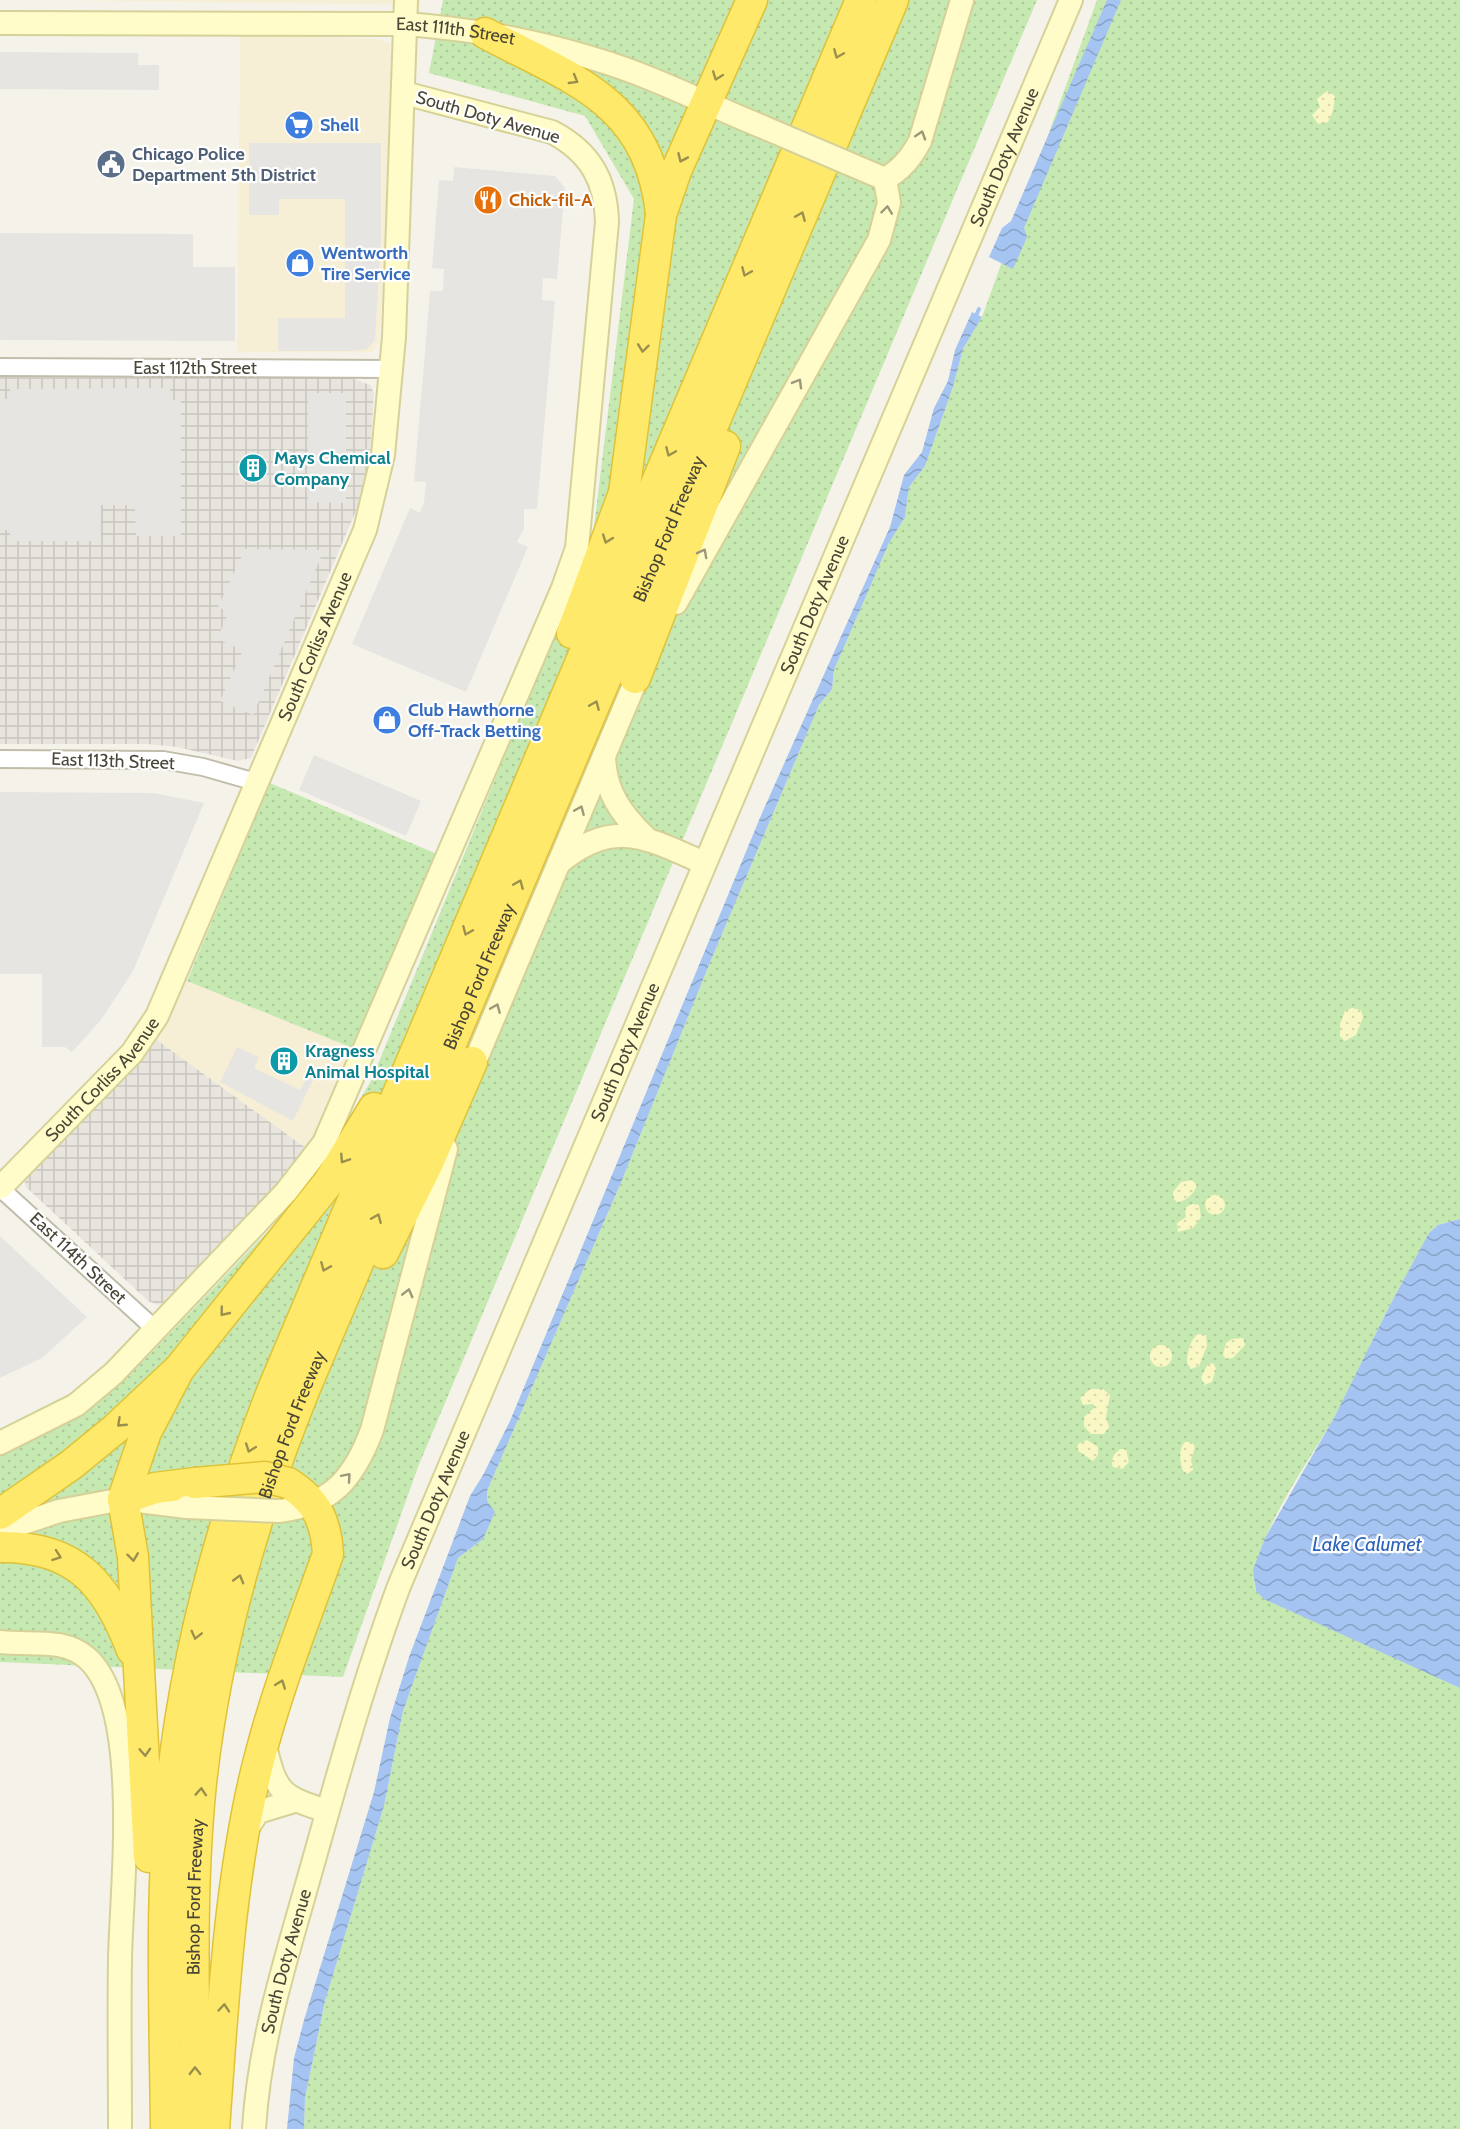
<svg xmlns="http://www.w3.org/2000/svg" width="1460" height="2129" font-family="Cabin,sans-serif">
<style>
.commercial{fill:#f7efd5}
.industrial{fill:url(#industrial-grid)}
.grass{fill:url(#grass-dots)}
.sand{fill:url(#sand-dots)}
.parking{fill:#e6e5e1}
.water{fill:url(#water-waves)}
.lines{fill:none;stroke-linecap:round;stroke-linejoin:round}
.stream{stroke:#a5c4f2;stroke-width:4}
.street-casing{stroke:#c1bdab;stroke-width:20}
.secondary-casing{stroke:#d5d199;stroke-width:26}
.highway-casing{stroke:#e0c238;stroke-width:33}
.street{stroke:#fff;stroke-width:16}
.secondary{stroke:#fffcc9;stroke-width:22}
.highway{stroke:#ffe96a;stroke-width:30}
.secondary-bridge-casing{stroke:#d5d199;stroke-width:26;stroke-linecap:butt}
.highway-bridge-casing{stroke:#e0c238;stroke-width:33;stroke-linecap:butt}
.secondary-bridge{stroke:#fffcc9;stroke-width:22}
.highway-bridge{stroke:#ffe96a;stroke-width:30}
.oneway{stroke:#9b8f4e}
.oneway2{stroke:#9b9779}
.labels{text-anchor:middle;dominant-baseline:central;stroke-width:4.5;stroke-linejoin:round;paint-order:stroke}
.street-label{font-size:18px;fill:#494537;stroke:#fff}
.shop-label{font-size:18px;font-weight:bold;fill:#366cbe;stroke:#fff;text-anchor:start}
.service-label{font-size:18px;font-weight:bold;fill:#4e5e75;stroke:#fff;text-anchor:start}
.food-label{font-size:18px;font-weight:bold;fill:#c56008;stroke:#fff;text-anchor:start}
.culture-label{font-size:18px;font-weight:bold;fill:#0d838f;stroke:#fff;text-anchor:start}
.water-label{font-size:20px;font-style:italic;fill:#2d63b8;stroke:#fff}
</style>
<defs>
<pattern id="industrial-grid" width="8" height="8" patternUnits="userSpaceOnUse" patternTransform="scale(1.5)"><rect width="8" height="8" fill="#e7e5de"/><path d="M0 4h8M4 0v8" fill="none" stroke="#c8c6bf"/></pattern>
<pattern id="grass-dots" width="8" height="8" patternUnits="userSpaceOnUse" patternTransform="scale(1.5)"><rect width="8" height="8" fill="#c6e9b2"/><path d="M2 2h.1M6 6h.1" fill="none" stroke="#acc99a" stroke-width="1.8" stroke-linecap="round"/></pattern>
<pattern id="sand-dots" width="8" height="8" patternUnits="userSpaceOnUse" patternTransform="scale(1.5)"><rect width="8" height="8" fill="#f9f8c5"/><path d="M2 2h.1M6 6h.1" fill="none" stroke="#d7d6aa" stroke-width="1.8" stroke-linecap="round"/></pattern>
<pattern id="water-waves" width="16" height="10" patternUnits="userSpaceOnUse" patternTransform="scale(1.5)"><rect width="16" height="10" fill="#a5c4f2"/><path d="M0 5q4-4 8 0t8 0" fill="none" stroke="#88a1c5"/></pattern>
</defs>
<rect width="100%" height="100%" fill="#f5f3e9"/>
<path class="commercial" d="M 57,0 L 421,0 L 420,5 Z
M 240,34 L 377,39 L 391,44 L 386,239 L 379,343 L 372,352 L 237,352 Z
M 187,981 L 355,1049 L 310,1151 L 154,1038 Z"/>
<path class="industrial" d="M 0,377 L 352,378 L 370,385 L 374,393 L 370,455 L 358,506 L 251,758 L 238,761 L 177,747 L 147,744 L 0,744 Z
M 154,1038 L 310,1151 L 169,1300 L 158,1305 L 148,1301 L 26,1187 L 24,1179 L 100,1100 Z"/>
<path class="grass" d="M 443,0 L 1037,0 L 418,1467 L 343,1677 L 0,1662 L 0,1453 L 125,1380 L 301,1197 L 371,1081 L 592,543 L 634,199 L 585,116 L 429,73 Z
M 1097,0 L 1460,0 L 1460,1219 L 1438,1225 L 1429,1233 C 1418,1258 1402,1281 1390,1305 C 1371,1342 1355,1380 1335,1416 C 1314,1454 1244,1550 1256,1591 L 1460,1688 L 1460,2129 L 304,2129 L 305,2098 L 325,2001 L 384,1806 L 403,1711 L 458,1558 L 483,1539 L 487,1491 L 620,1185 L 711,960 L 819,705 L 832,689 L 834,670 L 889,543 L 905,517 L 909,487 L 925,466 L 953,387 L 963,349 L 982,317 Z
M 270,783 L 437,854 L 355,1049 L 187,981 Z"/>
<path class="sand" d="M 1327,91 L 1335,96 L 1333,111 L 1328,122 L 1318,124 L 1312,115 L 1320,107 L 1317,99 Z
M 1352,1008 L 1361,1010 L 1363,1017 L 1356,1035 L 1345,1041 L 1340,1036 L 1340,1024 L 1345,1011 Z
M 1192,1180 L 1197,1185 C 1195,1193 1185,1202 1177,1202 L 1173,1198 L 1173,1192 L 1181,1182 Z
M1205 1205a10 10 0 1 1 20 0a10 10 0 1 1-20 0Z
M 1192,1204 L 1199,1205 L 1201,1217 L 1193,1228 L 1178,1232 L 1177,1223 L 1186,1217 L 1185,1208 Z
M 1198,1334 L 1206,1335 L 1207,1346 L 1199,1366 L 1191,1369 L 1187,1363 C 1187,1353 1190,1340 1198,1334 Z
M 1232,1339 L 1243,1338 L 1245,1345 L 1233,1358 L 1226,1359 L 1223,1355 L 1226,1343 Z
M1150 1356a11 11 0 1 1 22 0a11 11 0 1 1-22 0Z
M 1208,1364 L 1213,1363 L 1216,1369 L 1212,1382 L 1204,1385 L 1201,1377 Z
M 1090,1389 L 1103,1389 L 1110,1395 L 1106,1417 L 1109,1427 L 1104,1434 L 1091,1434 L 1084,1426 L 1084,1417 L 1095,1407 L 1093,1404 L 1083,1405 L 1080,1398 Z
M 1087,1440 L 1098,1447 L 1098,1455 L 1093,1461 L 1077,1450 L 1078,1444 Z
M 1185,1442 L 1192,1442 L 1195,1447 L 1191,1460 L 1193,1470 L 1187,1474 L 1183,1471 C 1180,1462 1178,1449 1185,1442 Z
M 1120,1449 L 1126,1449 L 1129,1462 L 1122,1469 L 1113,1467 C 1110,1459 1114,1454 1120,1449 Z"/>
<path class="parking" d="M 0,52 L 138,53 L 138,65 L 159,65 L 159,90 L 0,89 Z
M 249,143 L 381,143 L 381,240 L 375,340 L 367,349 L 352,351 L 278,351 L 278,318 L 345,318 L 345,199 L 279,199 L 279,215 L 249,215 Z
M 454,167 L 555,176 L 565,188 L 557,279 L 543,278 L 542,300 L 555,301 L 537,509 L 524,509 L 524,528 L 517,542 L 528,547 L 466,692 L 352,644 L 410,508 L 420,513 L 424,502 L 426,482 L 414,481 L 430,291 L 443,291 L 444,269 L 432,268 L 439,180 L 453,181 Z
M 0,233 L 193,234 L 193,267 L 235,267 L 235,341 L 0,340 Z
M 170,388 L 170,400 L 181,400 L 181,536 L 136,536 L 135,505 L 101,505 L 101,541 L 10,541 L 10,530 L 0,530 L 0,399 L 10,399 L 10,389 Z
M 308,393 L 346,393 L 346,503 L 308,502 Z
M 245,549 L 324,550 L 253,715 L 220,701 L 243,650 L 217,639 L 229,612 L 218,607 Z
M 314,755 L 421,801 L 406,836 L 299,790 Z
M 0,792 L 153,793 L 204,803 L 133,971 L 101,1020 L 72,1052 L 65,1047 L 42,1047 L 42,974 L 0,974 Z
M 237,1047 L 259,1057 L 254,1068 L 300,1090 L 308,1075 L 314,1078 L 293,1121 L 220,1082 Z
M 0,1236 L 87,1317 L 42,1358 L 0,1378 Z"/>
<path class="water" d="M 1107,0 L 1121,0 L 1024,228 L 1027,237 L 1013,269 L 989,257 L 1002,228 L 1011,221 Z
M 972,312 L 982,317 L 963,349 L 953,387 L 925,466 L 909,487 L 905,517 L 889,543 L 834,670 L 832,689 L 819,705 L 711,960 L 620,1185 L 487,1491 L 487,1501 L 495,1512 L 483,1539 L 458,1558 L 403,1711 L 384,1806 L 325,2001 L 305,2098 L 304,2129 L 287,2129 L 294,2058 L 304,2020 L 374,1792 L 390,1718 L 409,1657 L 470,1496 L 483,1475 L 510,1421 L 762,813 L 890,527 L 904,475 L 922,452 L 934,408 L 948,381 L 955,350 Z
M 1460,1219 L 1460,1688 L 1264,1599 L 1256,1591 L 1253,1570 L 1265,1538 L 1335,1416 L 1390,1305 L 1429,1233 L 1438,1225 Z"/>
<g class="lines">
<path class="stream" d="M 975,318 L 979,309"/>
<g class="street-casing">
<path id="street" d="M 0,367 L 390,369
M 0,759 L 163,760 L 203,767 L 259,783
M 0,1188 L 156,1330"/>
</g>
<g class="secondary-casing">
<g id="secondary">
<path id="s1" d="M 0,23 L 406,24 C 471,29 535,40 598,60 C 655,77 708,105 763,127"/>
<path d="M 845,162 L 885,179"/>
<path d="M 885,179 C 902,169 911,158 920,141 L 962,0"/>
<path d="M 676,603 L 879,240 L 889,203 L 885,179"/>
<path d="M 604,756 C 605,791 620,813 645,837"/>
<path d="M 559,863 C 614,817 647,838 704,863"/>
<path d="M 468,1078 L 642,666"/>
<path id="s2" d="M 1,1187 L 132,1053 L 157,1016 L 365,530 L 383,455 L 394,337 L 406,0"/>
<path d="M 0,1443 L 76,1405 L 114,1373 L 286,1192 L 324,1143 L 563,588 L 577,548 L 607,222 C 606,180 590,152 552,132 L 404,93"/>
<path d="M 279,1511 C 332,1505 354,1478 372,1430 L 446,1149"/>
<path d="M 0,1531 L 59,1511 L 123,1499 L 187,1507"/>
<path d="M 0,1642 C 30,1646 63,1637 87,1658 C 143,1708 121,1890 120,1960 C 119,2016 120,2073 120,2129"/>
<path d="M 264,1742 C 276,1792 279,1796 327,1811"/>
<path d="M 245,1832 L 258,1812 L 294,1801"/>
<path id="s3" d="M 254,2129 C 259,2044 285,1962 308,1881 C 336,1782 363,1683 399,1586 L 1071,0"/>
</g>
</g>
<g class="highway-casing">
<g id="highway">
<path d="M 485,33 C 573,80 648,100 661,213"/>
<path d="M 572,633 L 624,493 L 661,215 L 676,171 L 752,0"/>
<path d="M 635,678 L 725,446"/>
<path d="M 383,1253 L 427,1165 L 472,1062"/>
<path d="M 123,1499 L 155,1488 L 195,1483"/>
<path d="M 0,1514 L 71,1465 L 115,1429 L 179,1369 L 328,1183 L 374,1108"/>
<path d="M 0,1547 C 76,1546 107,1584 132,1650"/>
<path d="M 149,1857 L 133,1557 L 123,1499 L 146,1432 L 179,1369"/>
<path d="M 166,2129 C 165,2020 160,1910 170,1802 C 183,1659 221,1522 273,1389 L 861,0"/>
<path id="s4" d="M 195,2129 C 195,2014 189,1898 201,1783 C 216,1646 253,1516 305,1388 L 893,0"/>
<path d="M 214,2129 C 223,2008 229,1877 259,1760 C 277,1689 304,1622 328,1554 C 326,1521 317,1501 288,1483"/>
</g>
</g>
<use href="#street" class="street"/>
<use href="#secondary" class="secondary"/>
<use href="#highway" class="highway"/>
<g class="secondary-bridge-casing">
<path id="secondary-bridge" d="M 763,127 L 845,162
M 187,1507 L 279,1511"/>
</g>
<g class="highway-bridge-casing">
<path id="highway-bridge" d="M 195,1483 L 265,1477 L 288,1483"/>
</g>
<use href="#secondary-bridge" class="secondary-bridge"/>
<use href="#highway-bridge" class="highway-bridge"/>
</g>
<defs><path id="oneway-chevron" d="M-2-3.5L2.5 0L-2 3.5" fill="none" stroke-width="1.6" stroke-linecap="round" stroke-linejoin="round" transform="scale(1.5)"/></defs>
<g class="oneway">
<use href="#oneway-chevron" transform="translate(838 54) rotate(113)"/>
<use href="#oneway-chevron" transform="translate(717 76) rotate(111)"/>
<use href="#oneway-chevron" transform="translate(574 80) rotate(30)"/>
<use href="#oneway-chevron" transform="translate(682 158) rotate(114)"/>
<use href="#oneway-chevron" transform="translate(801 216) rotate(-67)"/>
<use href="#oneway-chevron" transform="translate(746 272) rotate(113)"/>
<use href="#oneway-chevron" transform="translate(643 348) rotate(97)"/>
<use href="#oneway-chevron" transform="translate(670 452) rotate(113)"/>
<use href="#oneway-chevron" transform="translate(607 539) rotate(110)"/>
<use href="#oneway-chevron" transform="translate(595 705) rotate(-67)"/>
<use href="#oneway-chevron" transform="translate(519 884) rotate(-67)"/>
<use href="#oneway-chevron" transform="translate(467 931) rotate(113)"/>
<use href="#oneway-chevron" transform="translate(344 1159) rotate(123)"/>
<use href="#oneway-chevron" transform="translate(377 1218) rotate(-67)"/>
<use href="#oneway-chevron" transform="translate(325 1267) rotate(113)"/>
<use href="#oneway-chevron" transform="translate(224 1312) rotate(129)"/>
<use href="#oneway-chevron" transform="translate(121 1423) rotate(137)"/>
<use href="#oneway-chevron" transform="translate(250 1448) rotate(110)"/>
<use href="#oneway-chevron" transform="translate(57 1556) rotate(20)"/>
<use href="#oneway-chevron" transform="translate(133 1557) rotate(83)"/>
<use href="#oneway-chevron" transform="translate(239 1579) rotate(-74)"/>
<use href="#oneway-chevron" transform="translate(196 1635) rotate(104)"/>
<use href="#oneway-chevron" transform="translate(281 1684) rotate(-69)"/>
<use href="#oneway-chevron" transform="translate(145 1752) rotate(87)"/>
<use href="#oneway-chevron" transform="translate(201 1792) rotate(-86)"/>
<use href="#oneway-chevron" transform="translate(224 2008) rotate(-85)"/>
<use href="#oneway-chevron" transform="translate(195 2071) rotate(-90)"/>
</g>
<g class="oneway2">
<use href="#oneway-chevron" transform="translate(921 135) rotate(-72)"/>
<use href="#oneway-chevron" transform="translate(887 210) rotate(-83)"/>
<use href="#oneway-chevron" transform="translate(798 383) rotate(-60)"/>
<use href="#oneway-chevron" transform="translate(703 553) rotate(-62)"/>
<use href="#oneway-chevron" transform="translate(580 810) rotate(-67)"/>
<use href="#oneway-chevron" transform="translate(496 1008) rotate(-67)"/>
<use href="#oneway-chevron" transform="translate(408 1293) rotate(-76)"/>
<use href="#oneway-chevron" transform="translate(347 1477) rotate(-49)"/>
</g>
<defs>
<g id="supermarket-disc" transform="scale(1.5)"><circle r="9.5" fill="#3f7fe0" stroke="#fff"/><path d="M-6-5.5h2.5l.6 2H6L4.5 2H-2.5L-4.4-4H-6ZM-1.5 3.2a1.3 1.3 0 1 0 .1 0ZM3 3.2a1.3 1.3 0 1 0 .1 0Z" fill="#fff"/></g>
<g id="civic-disc" transform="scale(1.5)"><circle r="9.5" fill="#5c6f8a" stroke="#fff"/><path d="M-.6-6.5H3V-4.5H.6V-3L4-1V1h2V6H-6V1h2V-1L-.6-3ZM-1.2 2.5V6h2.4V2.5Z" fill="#fff"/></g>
<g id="restaurant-disc" transform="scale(1.5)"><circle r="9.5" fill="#e8710a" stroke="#fff"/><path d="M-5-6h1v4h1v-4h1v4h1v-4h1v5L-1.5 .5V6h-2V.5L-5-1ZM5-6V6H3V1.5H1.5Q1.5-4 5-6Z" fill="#fff"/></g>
<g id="shop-disc" transform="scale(1.5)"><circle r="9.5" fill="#3f7fe0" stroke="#fff"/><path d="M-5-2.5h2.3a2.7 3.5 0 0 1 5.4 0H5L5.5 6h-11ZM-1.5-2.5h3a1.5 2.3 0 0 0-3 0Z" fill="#fff"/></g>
<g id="building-disc" transform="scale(1.5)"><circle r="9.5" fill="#0f9aa8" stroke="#fff"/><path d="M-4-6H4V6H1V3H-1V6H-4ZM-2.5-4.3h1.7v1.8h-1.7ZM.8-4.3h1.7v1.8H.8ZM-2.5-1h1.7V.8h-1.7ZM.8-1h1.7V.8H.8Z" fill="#fff"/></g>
</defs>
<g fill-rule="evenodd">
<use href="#supermarket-disc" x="299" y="125"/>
<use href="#civic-disc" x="111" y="164"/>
<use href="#restaurant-disc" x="488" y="200"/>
<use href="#shop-disc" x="300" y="263"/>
<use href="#building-disc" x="253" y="468"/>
<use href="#shop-disc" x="387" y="720"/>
<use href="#building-disc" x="284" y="1061"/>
</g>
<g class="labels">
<g class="street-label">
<text stroke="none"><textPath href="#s1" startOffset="456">East 111th Street</textPath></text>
<text transform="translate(488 117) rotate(16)">South Doty Avenue</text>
<text stroke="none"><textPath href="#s3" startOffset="2115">South Doty Avenue</textPath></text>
<text x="195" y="368">East 112th Street</text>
<text stroke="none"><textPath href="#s4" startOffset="1689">Bishop Ford Freeway</textPath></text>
<text stroke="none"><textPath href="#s3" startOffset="1629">South Doty Avenue</textPath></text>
<text stroke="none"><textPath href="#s2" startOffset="634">South Corliss Avenue</textPath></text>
<text transform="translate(113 761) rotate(2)">East 113th Street</text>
<text stroke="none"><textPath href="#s4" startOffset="1203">Bishop Ford Freeway</textPath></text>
<text stroke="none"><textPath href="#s3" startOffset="1143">South Doty Avenue</textPath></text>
<text stroke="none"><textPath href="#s2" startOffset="148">South Corliss Avenue</textPath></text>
<text transform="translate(78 1258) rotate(43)">East 114th Street</text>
<text stroke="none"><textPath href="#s4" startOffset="717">Bishop Ford Freeway</textPath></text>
<text stroke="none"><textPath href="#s3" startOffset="657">South Doty Avenue</textPath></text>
<text stroke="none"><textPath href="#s4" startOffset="232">Bishop Ford Freeway</textPath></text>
<text stroke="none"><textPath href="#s3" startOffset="171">South Doty Avenue</textPath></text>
</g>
<g class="shop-label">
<text x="320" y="125">Shell</text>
<text x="321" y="253">Wentworth<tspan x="321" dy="21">Tire Service</tspan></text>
<text x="408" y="710">Club Hawthorne<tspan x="408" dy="21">Off-Track Betting</tspan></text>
</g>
<g class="service-label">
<text x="132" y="154">Chicago Police<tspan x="132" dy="21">Department 5th District</tspan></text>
</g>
<g class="food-label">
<text x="509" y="200">Chick-fil-A</text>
</g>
<g class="culture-label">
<text x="274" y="458">Mays Chemical<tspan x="274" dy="21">Company</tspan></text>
<text x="305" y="1051">Kragness<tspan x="305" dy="21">Animal Hospital</tspan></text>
</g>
<g class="water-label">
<text x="1367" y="1544">Lake Calumet</text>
</g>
</g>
</svg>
